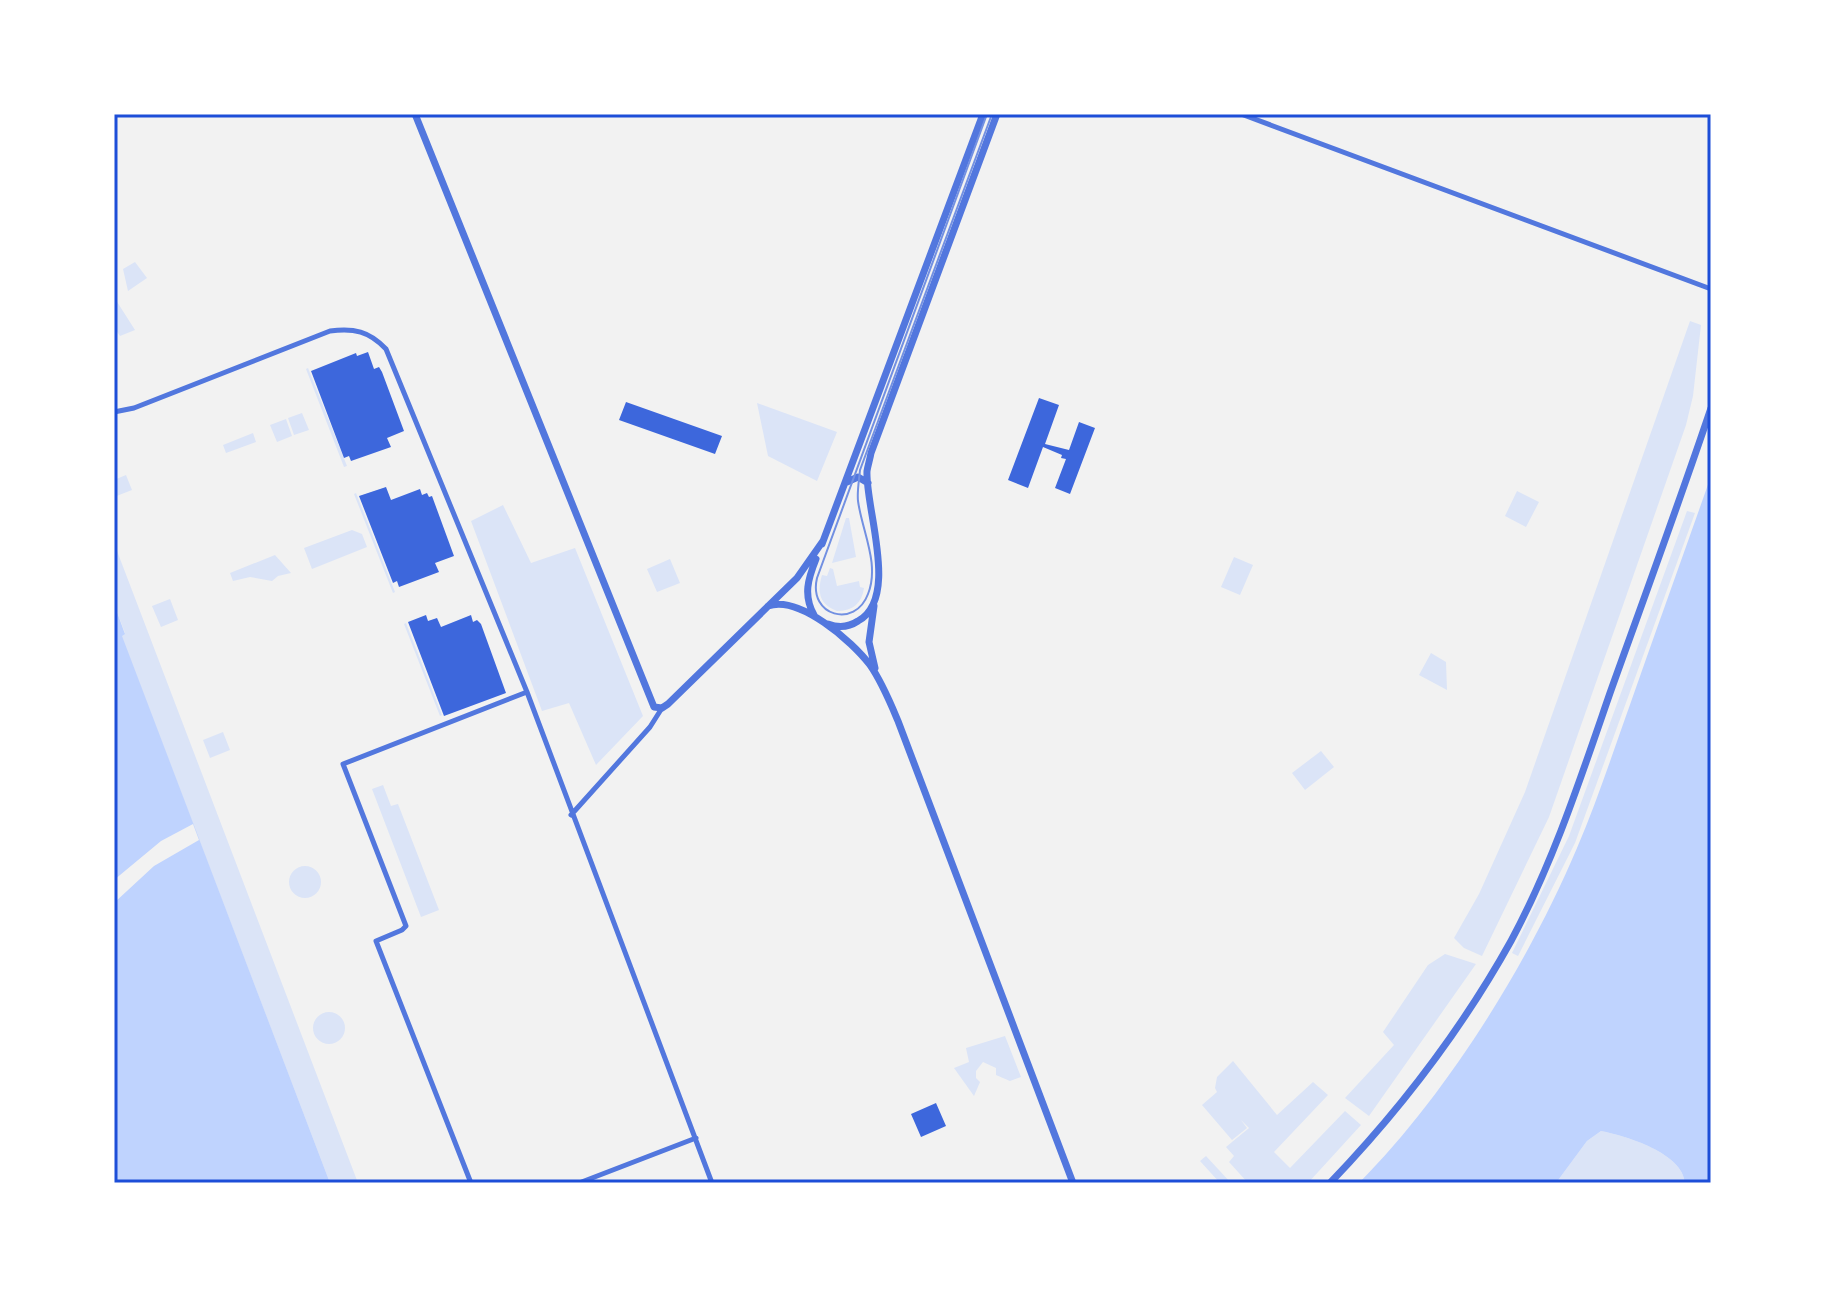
<svg xmlns="http://www.w3.org/2000/svg" width="1825" height="1297" font-family="'Roboto Condensed',sans-serif">
<style>
.green{fill:#dbe4f7}
.water{fill:#bfd3fe}
.pier{fill:#f2f2f2}
.building{fill:#3d67dc}
.lines{fill:none;stroke-linecap:round;stroke-linejoin:round}
.minor{stroke:#5277de;stroke-width:5}
.tertiary{stroke:#5277de;stroke-width:7}
.tram{stroke:#7290e2;stroke-width:2}
.neatline{fill:none;stroke:#1d4ed8;stroke-width:3}
</style>
<rect width="100%" height="100%" fill="#f2f2f2"/>
<path class="green" d="M 135,262 L 147,278 L 128,291 L 123,269 Z
M 114,297 L 135,330 L 120,336 L 114,327 Z
M 1690,321 L 1701,325 L 1693,396 L 1686,425 L 1549,817 L 1482,956 L 1464,948 L 1454,938 L 1479,894 L 1525,792 Z
M 308,368 L 347,466 L 344,467 L 306,369 Z
M 757,403 L 837,432 L 817,481 L 768,456 Z
M 302,413 L 309,430 L 294,435 L 288,418 Z
M 286,419 L 292,436 L 277,442 L 270,425 Z
M 253,433 L 256,442 L 226,453 L 223,445 Z
M 126,475 L 132,490 L 114,497 L 114,480 Z
M 1517,491 L 1539,502 L 1526,527 L 1505,516 Z
M 356,493 L 395,592 L 393,593 L 354,494 Z
M 503,505 L 531,563 L 575,548 L 643,716 L 596,765 L 569,703 L 542,711 L 471,521 Z
M 1687,511 L 1695,513 L 1575,843 L 1518,956 L 1512,953 L 1569,836 Z
M 846,518 L 849,518 L 856,557 L 832,563 Z
M 352,530 L 362,534 L 367,547 L 312,569 L 304,548 Z
M 114,543 L 358,1183 L 330,1183 L 121,635 L 125,633 L 114,604 Z
M 275,555 L 291,573 L 278,576 L 272,581 L 250,577 L 233,581 L 230,573 Z
M 1234,557 L 1253,565 L 1240,595 L 1221,587 Z
M 670,559 L 680,583 L 657,592 L 647,569 Z
M 830,568 L 833,569 L 837,586 L 859,581 L 860,587 L 864,588 C 862,603 853,611 837,611 C 819,604 817,592 822,575 L 827,576 Z
M 170,599 L 178,620 L 161,627 L 152,606 Z
M 406,623 L 442,715 L 440,716 L 404,624 Z
M 1431,653 L 1446,662 L 1447,690 L 1419,675 Z
M 223,732 L 230,750 L 210,758 L 203,740 Z
M 1321,751 L 1334,767 L 1305,790 L 1292,773 Z
M 383,785 L 391,806 L 398,804 L 439,910 L 421,917 L 372,789 Z
M289 882a16 16 0 1 1 32 0a16 16 0 1 1-32 0Z
M 1445,954 L 1476,964 L 1369,1116 L 1345,1098 L 1394,1045 L 1383,1032 L 1428,965 Z
M313 1028a16 16 0 1 1 32 0a16 16 0 1 1-32 0Z
M 1005,1036 L 1021,1077 L 1010,1081 L 996,1075 L 996,1068 L 983,1062 L 976,1071 L 976,1078 L 980,1082 L 974,1096 L 954,1068 L 969,1062 L 966,1048 Z
M 1233,1061 L 1277,1115 L 1313,1082 L 1328,1095 L 1274,1152 L 1290,1168 L 1345,1111 L 1361,1125 L 1308,1183 L 1248,1183 L 1229,1162 L 1234,1156 L 1226,1147 L 1249,1128 L 1241,1120 L 1247,1128 L 1232,1140 L 1202,1105 L 1217,1092 L 1215,1088 L 1217,1077 Z
M 1601,1131 C 1626,1136 1683,1153 1685,1183 L 1556,1183 L 1587,1141 Z
M 1206,1156 L 1231,1183 L 1220,1183 L 1200,1161 Z"/>
<path class="water" d="M 1711,476 L 1711,1183 L 1685,1183 C 1683,1153 1626,1136 1601,1131 L 1587,1141 L 1556,1183 L 1359,1183 C 1447,1094 1528,964 1577,848 C 1598,799 1614,749 1632,699 C 1658,625 1685,550 1711,476 Z
M 114,604 L 125,634 L 122,636 L 330,1183 L 114,1183 Z"/>
<path class="pier" d="M 193,824 L 199,840 L 154,866 L 114,903 L 114,880 L 161,841 Z"/>
<path class="building" d="M 368,352 L 374,369 L 379,367 L 382,372 L 404,431 L 387,438 L 391,447 L 351,461 L 349,456 L 344,458 L 311,371 L 356,353 L 357,356 Z
M 1039,398 L 1059,405 L 1045,444 L 1069,450 L 1079,422 L 1095,428 L 1070,494 L 1055,488 L 1066,459 L 1061,458 L 1062,455 L 1043,447 L 1028,488 L 1008,480 Z
M 626,402 L 722,436 L 715,454 L 619,420 Z
M 386,487 L 391,500 L 420,489 L 422,495 L 427,493 L 429,497 L 432,496 L 454,556 L 435,563 L 439,572 L 399,587 L 397,581 L 393,583 L 359,496 Z
M 426,615 L 428,621 L 437,618 L 441,627 L 471,615 L 473,622 L 477,620 L 481,624 L 506,693 L 444,716 L 408,622 Z
M 936,1103 L 946,1126 L 921,1137 L 911,1114 Z"/>
<g class="lines">
<path class="minor" d="M 1241,114 L 1711,289
M 1711,358 L 1711,359
M 114,412 L 134,408 L 330,331 C 354,328 369,331 386,349 L 527,692 L 712,1183
M 571,815 L 650,727 L 662,708
M 471,1183 L 376,941 L 402,930 L 406,926 L 343,764 L 527,692
M 579,1183 L 696,1138"/>
<path class="tertiary" d="M 415,114 L 654,707 L 662,708 L 668,704 L 797,578 L 823,541
M 847,482 L 858,477 L 868,483
M 822,544 L 983,114
M 768,606 C 799,595 852,641 870,665 C 882,682 890,702 898,721 L 1073,1183
M 874,606 L 869,642 L 875,668
M 814,615 C 803,595 808,579 816,559
M 828,624 C 839,628 849,627 858,621 C 900,598 865,508 867,471 C 868,465 870,459 871,453 L 997,114
M 1330,1183 C 1400,1110 1462,1029 1511,941 C 1553,863 1581,777 1610,693 C 1644,598 1679,503 1711,408"/>
<path class="tram" d="M 987,114 L 817,578 C 808,616 855,629 868,594 C 880,564 862,531 858,501 C 857,491 859,481 860,470 L 992,114"/>
</g>
<rect width="1825" height="1297" fill="none" stroke="#ffffff" stroke-width="232"/>
<rect x="116" y="116" width="1593" height="1065" class="neatline"/>
</svg>
